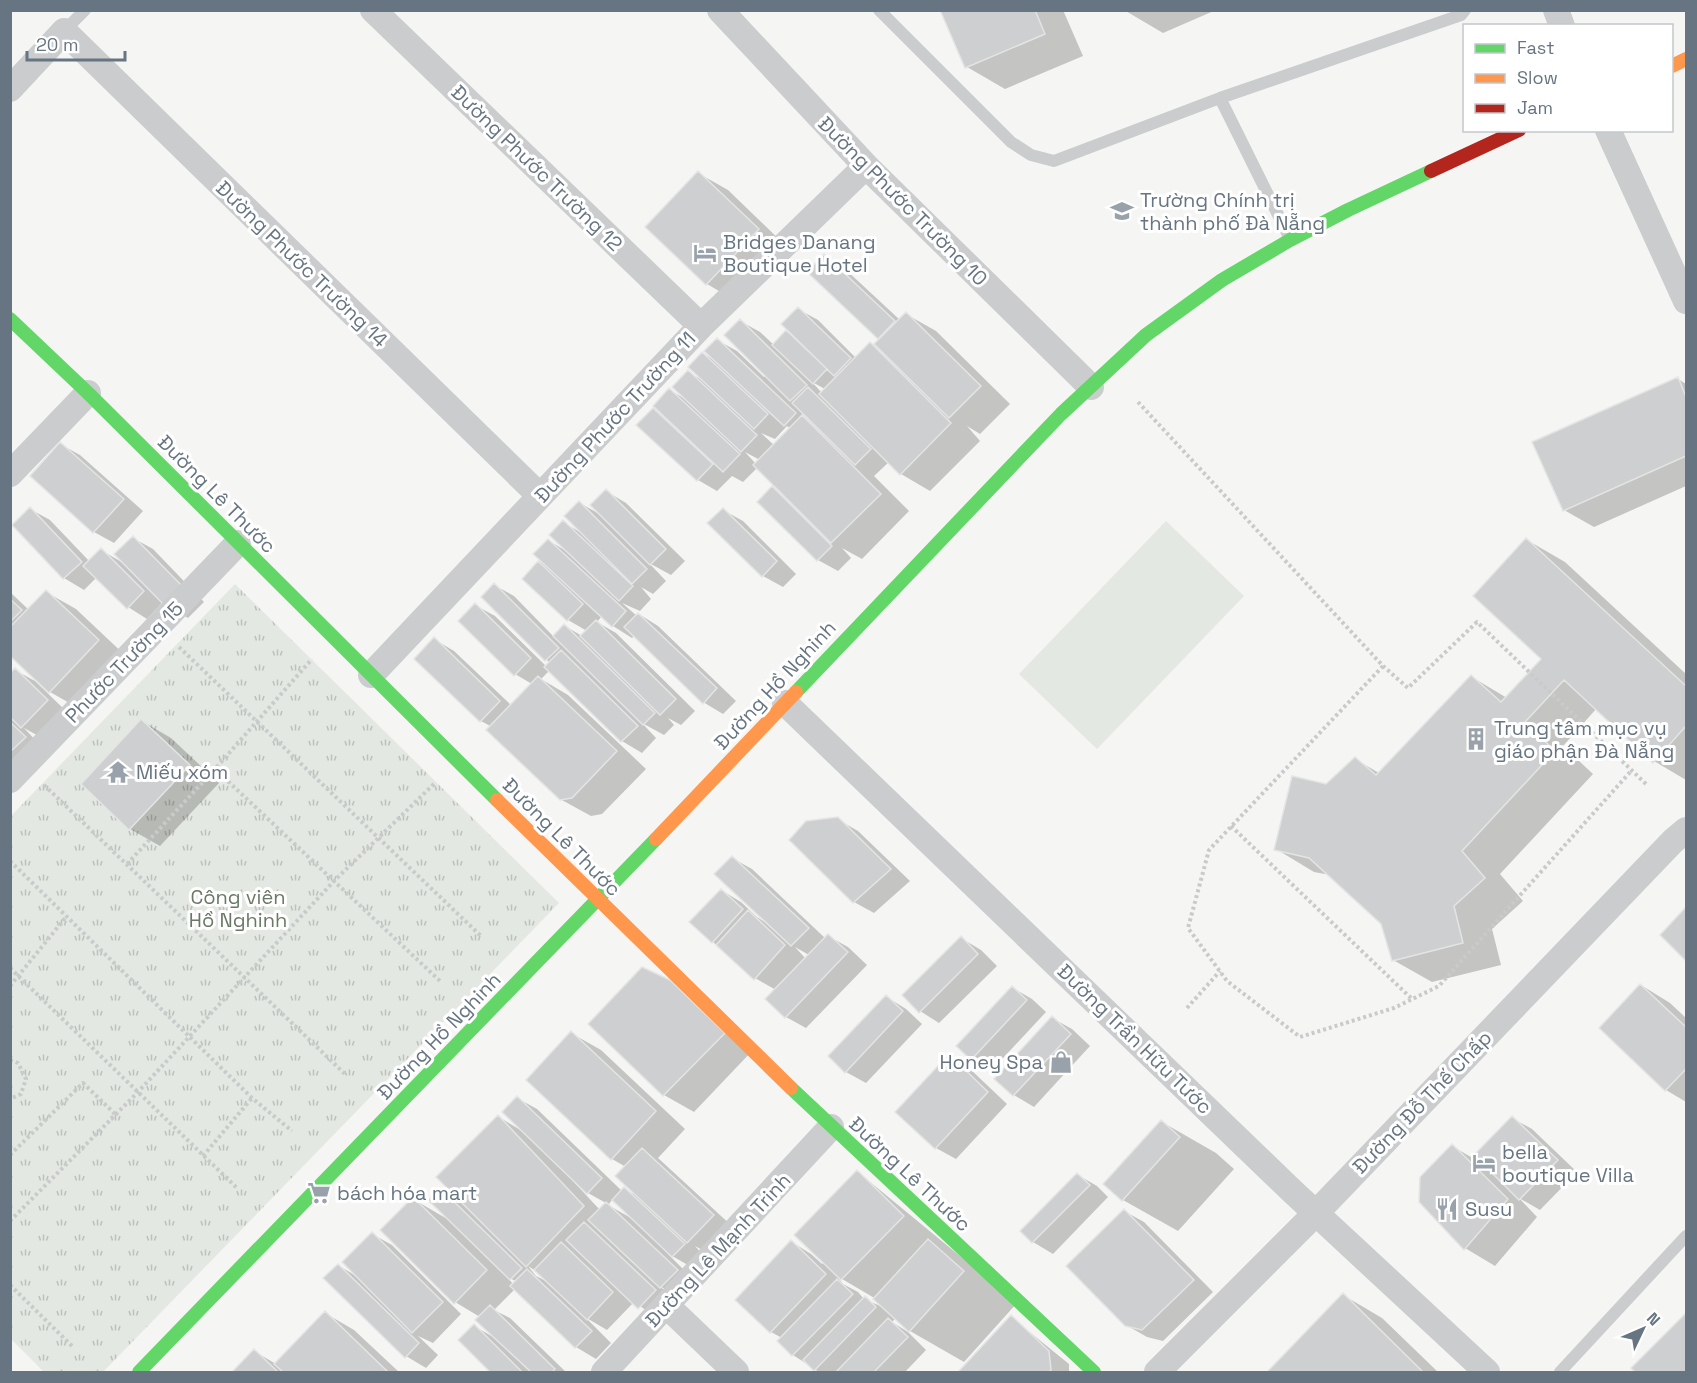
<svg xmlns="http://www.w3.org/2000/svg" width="1697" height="1383" font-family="'Space Grotesk',sans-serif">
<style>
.park{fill:url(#park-tufts)}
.pitch{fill:#e4e8e2}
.shadow{fill:#0003;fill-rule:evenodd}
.building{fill:#cecfd0;stroke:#e4e4e4;stroke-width:1.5}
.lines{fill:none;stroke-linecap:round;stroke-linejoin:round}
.path{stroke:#c9caca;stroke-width:4;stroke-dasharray:3 3;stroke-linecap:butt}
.lane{stroke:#cacccd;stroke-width:12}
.street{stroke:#cacccd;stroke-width:26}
.fast{stroke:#63d668;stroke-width:14}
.slow{stroke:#ff974d;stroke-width:14}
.jam{stroke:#b3261e;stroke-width:14}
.labels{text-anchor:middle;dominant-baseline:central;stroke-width:6;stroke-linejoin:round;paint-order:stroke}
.street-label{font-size:20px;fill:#677582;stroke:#fff}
.poi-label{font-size:20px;fill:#677582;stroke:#fff;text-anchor:start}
.park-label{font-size:20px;fill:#697965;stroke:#fff}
</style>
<defs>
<pattern id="park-tufts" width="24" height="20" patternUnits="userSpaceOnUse" patternTransform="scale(1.5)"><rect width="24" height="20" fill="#e4e8e2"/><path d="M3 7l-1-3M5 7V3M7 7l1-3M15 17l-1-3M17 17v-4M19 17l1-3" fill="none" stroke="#bdc1bd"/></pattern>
</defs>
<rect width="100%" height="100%" fill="#f5f5f4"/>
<path class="park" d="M 235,584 L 559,903 L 103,1372 L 44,1372 L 11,1339 L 10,817 Z"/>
<path class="pitch" d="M 1166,521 L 1244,596 L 1097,749 L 1019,674 Z"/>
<path class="shadow" d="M 942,10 L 1063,10 L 1083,56 L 1005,89 L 967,67 Z
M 1124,10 L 1216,10 L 1163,33 Z
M 698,173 L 728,190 L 787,247 L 736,301 L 707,284 Z
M 824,256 L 844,268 L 900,320 L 906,314 L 936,331 L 1010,404 L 980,434 L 967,426 L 980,441 L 930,491 L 901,474 L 889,462 L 874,476 L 909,511 L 862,559 L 842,548 L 851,558 L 838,571 L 818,560 L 759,502 L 772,488 L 784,495 L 758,467 L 743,482 L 732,476 L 717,491 L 698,480 L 638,425 L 670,390 L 685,399 L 688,372 L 704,381 L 703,353 L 714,360 L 717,340 L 737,351 L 764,377 L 766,375 L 740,321 L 760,332 L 774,345 L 786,332 L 795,337 L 798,309 L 818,320 L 856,358 L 870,344 L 882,351 L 882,339 L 810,272 ZM 812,382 L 825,389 L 822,393 ZM 787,426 L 791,429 L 775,446 L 761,433 L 775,439 ZM 745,452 L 760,460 L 756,464 Z
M 1678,379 L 1686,384 L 1686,486 L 1594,527 L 1564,510 Z
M 60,444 L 80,455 L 143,511 L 114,543 L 94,532 L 32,476 Z
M 606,491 L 626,503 L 685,561 L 671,575 L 649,563 L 666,581 L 653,594 L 641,587 L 651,599 L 640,611 L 622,603 L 637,616 L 639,614 L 658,626 L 736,701 L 723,714 L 703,702 L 635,635 L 632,638 L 613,626 L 602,616 L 597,622 L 616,633 L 695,711 L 681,725 L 668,718 L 674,725 L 664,735 L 642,723 L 656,738 L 642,753 L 622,741 L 550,670 L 541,679 L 568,695 L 646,769 L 602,814 L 591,816 L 560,799 L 492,727 L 481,721 L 434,639 L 454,651 L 512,706 L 532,684 L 515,674 L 475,605 L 495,616 L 547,667 L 550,663 L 483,597 L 494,585 L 514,596 L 554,637 L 565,626 L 582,636 L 587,631 L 568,620 L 524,579 L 541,560 L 548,540 L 566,551 L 563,522 L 583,534 L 580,503 L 601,515 Z
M 30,509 L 50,520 L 90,562 L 101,550 L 125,564 L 133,538 L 153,549 L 204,602 L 188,618 L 163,602 L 147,619 L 128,607 L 97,577 L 84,590 L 64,578 L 14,525 Z
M 723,510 L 743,521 L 796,574 L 783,587 L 763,576 Z
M 1527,540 L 1565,562 L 1686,674 L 1686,780 L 1654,761 L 1597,708 L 1563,746 L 1593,774 L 1500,874 L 1523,901 L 1492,929 L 1501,965 L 1432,982 L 1393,960 L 1382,923 L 1330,875 L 1314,872 L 1276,849 L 1326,786 L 1355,759 L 1379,773 L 1472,677 L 1507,698 L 1543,659 Z
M 10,592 L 29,610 L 46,592 L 76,609 L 128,658 L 80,709 L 50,692 L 10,627 Z
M 15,670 L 35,681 L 67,712 L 42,738 L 24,728 L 44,749 L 10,782 L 10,675 Z
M 142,721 L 171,738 L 219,783 L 160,846 L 130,829 Z
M 837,819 L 858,831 L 910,881 L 874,913 L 854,902 L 791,840 Z
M 732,858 L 752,869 L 825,938 L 828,936 L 848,947 L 867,965 L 806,1028 L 786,1017 L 767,999 L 776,990 L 755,978 L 713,942 L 721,890 L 741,902 L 757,917 L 765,922 ZM 795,947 L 809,955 L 806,959 Z
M 1686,910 L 1686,959 L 1662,935 Z
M 961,938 L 981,950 L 997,966 L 939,1023 L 920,1011 Z
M 642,969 L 753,1050 L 694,1112 L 664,1095 L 590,1024 Z
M 1641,985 L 1670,1003 L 1686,1018 L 1686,1102 L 1666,1090 L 1601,1028 Z
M 1013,988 L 1032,999 L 1046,1012 L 992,1070 L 972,1059 L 959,1046 Z
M 887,997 L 906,1009 L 922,1024 L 866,1083 L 846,1072 Z
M 1052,1018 L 1072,1029 L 1090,1046 L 1034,1107 L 1014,1095 L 996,1079 Z
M 571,1033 L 601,1050 L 685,1129 L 658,1158 L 733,1227 L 708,1253 L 695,1246 L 704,1256 L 693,1268 L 667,1253 L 696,1282 L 681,1299 L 660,1286 L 675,1302 L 659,1319 L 634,1302 L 607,1330 L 585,1317 L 611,1343 L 596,1359 L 576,1347 L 515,1289 L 494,1310 L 510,1318 L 566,1372 L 493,1372 L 460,1340 L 474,1326 L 495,1338 L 480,1317 L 455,1302 L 413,1199 L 449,1220 L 440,1190 L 463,1203 L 499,1117 L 522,1131 L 517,1098 L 537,1109 L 622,1191 L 625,1189 L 637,1196 L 626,1167 L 612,1159 L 528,1080 ZM 574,1179 L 588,1193 L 606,1203 L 600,1210 L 573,1181 ZM 613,1199 L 631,1217 L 631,1218 L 608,1205 ZM 528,1266 L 539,1273 L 548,1282 L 536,1276 ZM 506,1276 L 517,1282 L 514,1285 Z
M 949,1056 L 969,1068 L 1007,1104 L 956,1159 L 936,1148 Z
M 1512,1118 L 1532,1129 L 1577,1172 L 1540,1210 L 1519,1198 L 1537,1217 L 1495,1266 L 1465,1248 L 1452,1146 L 1483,1164 Z
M 1162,1122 L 1216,1153 L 1234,1169 L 1178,1231 L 1123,1200 Z
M 858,1172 L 1017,1303 L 964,1362 L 910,1331 L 896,1318 L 892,1322 L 908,1332 L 926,1350 L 905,1372 L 819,1372 L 793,1355 L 779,1341 L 782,1338 L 771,1332 L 792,1242 L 811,1254 L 822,1264 L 824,1262 ZM 837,1276 L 876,1299 L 885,1308 L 864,1299 L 858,1292 L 843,1284 Z
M 1078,1175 L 1097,1186 L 1108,1197 L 1053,1254 L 1033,1242 Z
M 1124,1211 L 1144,1222 L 1213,1292 L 1163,1341 L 1147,1337 L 1126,1325 Z
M 372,1234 L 392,1245 L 461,1314 L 433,1343 L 418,1336 L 438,1355 L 426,1368 L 406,1356 L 338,1265 L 356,1276 Z
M 1343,1295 L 1382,1318 L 1438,1372 L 1269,1372 Z
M 325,1313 L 354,1330 L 399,1372 L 234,1372 L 254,1351 L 276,1364 Z
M 1686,1315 L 1686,1372 L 1638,1372 L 1633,1368 Z
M 1011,1317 L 1069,1364 L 1069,1372 L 960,1372 Z"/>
<path class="building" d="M 940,10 L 1035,10 L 1045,34 L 965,68 Z
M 698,171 L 759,229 L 706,285 L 645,227 Z
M 824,254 L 895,321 L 878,339 L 807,272 Z
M 798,307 L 851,358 L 834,376 L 781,324 Z
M 906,312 L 981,386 L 949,418 L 874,344 Z
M 740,319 L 807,385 L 790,401 L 724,335 Z
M 786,330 L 827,369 L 813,384 L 772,345 Z
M 717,338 L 796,413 L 784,426 L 704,351 Z
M 870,342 L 951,423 L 900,475 L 819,394 Z
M 702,352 L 768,414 L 754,429 L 688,367 Z
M 688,370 L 757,435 L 741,452 L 672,387 Z
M 1678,377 L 1686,397 L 1686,456 L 1563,511 L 1532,442 Z
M 808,387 L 871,449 L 855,465 L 792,403 Z
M 669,388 L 740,454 L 723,472 L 653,406 Z
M 653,408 L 713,464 L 697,481 L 636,425 Z
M 802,415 L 881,494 L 831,543 L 753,465 Z
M 60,442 L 124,499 L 93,533 L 30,476 Z
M 772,486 L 832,546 L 817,561 L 757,502 Z
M 606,489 L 666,549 L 650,565 L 590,505 Z
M 579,501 L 647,569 L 632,584 L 564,516 Z
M 30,507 L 82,562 L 63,579 L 12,525 Z
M 723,508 L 777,561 L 762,577 L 707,523 Z
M 563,520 L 633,586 L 619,601 L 549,535 Z
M 133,536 L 186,590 L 167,608 L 114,554 Z
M 1526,538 L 1686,686 L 1686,726 L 1653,763 L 1564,680 L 1525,722 L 1555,751 L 1462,851 L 1485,878 L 1454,906 L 1463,943 L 1392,961 L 1381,924 L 1309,858 L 1274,850 L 1292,776 L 1326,784 L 1355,757 L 1376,775 L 1471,675 L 1501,702 L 1541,659 L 1473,596 Z
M 548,539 L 626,611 L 612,627 L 533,554 Z
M 101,548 L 144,591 L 127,609 L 83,566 Z
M 538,561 L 583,604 L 567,621 L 522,579 Z
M 494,583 L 559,648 L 545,661 L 481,597 Z
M 46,590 L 99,640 L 49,693 L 10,656 L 10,627 Z
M 10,599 L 22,610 L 10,622 Z
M 475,603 L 531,658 L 514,676 L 458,621 Z
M 638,613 L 717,688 L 703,704 L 624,627 Z
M 596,620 L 676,699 L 660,715 L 580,636 Z
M 564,624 L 655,713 L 643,725 L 553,636 Z
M 434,637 L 500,701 L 480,722 L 414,659 Z
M 561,650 L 638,726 L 621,742 L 544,667 Z
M 15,668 L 48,700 L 21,728 L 10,717 L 10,673 Z
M 538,676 L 617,751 L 572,798 L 560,800 L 486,730 Z
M 141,719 L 190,765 L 129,830 L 81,784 Z
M 10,722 L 26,737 L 10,752 Z
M 838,817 L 891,869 L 853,903 L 789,840 L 806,821 Z
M 732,856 L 809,928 L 791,946 L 714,874 Z
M 721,889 L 743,909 L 712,943 L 689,922 Z
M 1686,907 L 1686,961 L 1660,935 Z
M 748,910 L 785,945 L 754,980 L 716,945 Z
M 828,934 L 848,952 L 785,1018 L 765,999 Z
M 961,936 L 978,954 L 919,1013 L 902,995 Z
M 642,967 L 670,980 L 725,1033 L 663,1096 L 588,1024 Z
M 1640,984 L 1686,1027 L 1686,1069 L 1665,1091 L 1599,1028 Z
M 1012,986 L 1027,1000 L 971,1060 L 956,1046 Z
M 886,995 L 903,1011 L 845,1073 L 828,1056 Z
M 1052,1016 L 1071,1034 L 1013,1096 L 994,1079 Z
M 571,1031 L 656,1111 L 611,1160 L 526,1080 Z
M 949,1054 L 988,1092 L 935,1149 L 895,1112 Z
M 517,1096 L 602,1178 L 587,1194 L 502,1112 Z
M 498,1115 L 584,1206 L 526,1267 L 436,1177 Z
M 1512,1116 L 1558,1160 L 1519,1200 L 1474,1155 Z
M 1161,1120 L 1180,1137 L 1122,1201 L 1103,1184 Z
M 1452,1144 L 1508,1199 L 1464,1250 L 1419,1202 L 1420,1177 Z
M 642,1148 L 714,1215 L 687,1243 L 615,1176 Z
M 857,1170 L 904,1216 L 841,1280 L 794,1235 Z
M 1077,1173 L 1090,1185 L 1032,1243 L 1020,1231 Z
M 624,1187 L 685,1244 L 672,1257 L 612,1200 Z
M 440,1188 L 522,1268 L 510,1280 L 428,1200 Z
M 413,1197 L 487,1270 L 454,1304 L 380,1230 Z
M 606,1202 L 678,1270 L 660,1288 L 588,1220 Z
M 1124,1209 L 1194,1280 L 1142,1330 L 1125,1326 L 1066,1266 Z
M 584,1222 L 656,1290 L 638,1309 L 566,1240 Z
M 372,1232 L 443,1302 L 412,1333 L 342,1262 Z
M 928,1239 L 964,1271 L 909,1332 L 873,1299 Z
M 791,1240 L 826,1274 L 770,1333 L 735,1300 Z
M 561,1242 L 613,1292 L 587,1320 L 534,1270 Z
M 338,1264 L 419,1343 L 405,1358 L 323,1278 Z
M 527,1269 L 592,1331 L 575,1348 L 510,1286 Z
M 837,1279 L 853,1294 L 792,1356 L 777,1341 Z
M 1343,1293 L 1423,1372 L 1267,1372 Z
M 865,1296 L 876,1307 L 814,1371 L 803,1360 Z
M 490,1305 L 555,1369 L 552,1372 L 531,1372 L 475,1320 Z
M 325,1311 L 388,1372 L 283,1372 L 274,1364 Z
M 1686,1313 L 1686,1372 L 1635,1372 L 1631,1368 Z
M 1011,1315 L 1049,1351 L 1051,1370 L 1049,1372 L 958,1372 Z
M 888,1318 L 908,1337 L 874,1372 L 836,1372 Z
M 474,1324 L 522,1372 L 490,1372 L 458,1340 Z
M 254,1349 L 278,1372 L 232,1372 Z"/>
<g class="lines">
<path class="path" d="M 1138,402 L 1383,666 L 1408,688 L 1477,622 L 1647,785
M 179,647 L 482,937
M 1383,666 L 1209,850 L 1188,928 L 1227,981 L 1300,1037 L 1394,1008 L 1439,986 L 1632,770
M 215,769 L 440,981
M 44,785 L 346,1075
M 1231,826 L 1412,999
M 10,861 L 252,1098 L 292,1131
M 127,864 L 215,769 L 312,659
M 10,968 L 238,1189
M 10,986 L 66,917
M 1187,1008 L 1220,971
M 10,1060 L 18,1063 L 26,1079 L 21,1094 L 10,1099
M 10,1155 L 83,1083 L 115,1114
M 203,1156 L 252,1098
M 10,1221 L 138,1092 L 334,881 L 436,782
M 10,1285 L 72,1346"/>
<path class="lane" d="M 879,10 L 1011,142 L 1031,155 L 1054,161 L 1220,98 L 1461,15 L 1465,10
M 64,31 L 85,10
M 1220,98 L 1290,239
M 1560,1372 L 1686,1236"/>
<path class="street" d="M 373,10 L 701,326
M 720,10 L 866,166 L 1091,387
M 1556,10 L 1562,26
M 10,89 L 64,31 L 540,496
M 1608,130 L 1686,301
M 10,474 L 88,393
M 371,675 L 701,326 L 866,166
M 785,703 L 1292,1191 L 1487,1372
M 10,780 L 238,543
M 667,1306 L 736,1372
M 604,1372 L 831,1127
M 1157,1372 L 1316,1213 L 1673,841 L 1686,830"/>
<path class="fast" d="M 10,319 L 88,393 L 497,800
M 796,692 L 1061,414 L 1146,335 L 1222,280 L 1290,240 L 1348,210 L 1431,171
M 791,1088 L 1094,1372
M 139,1372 L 656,839"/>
<path class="slow" d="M 1672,66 L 1686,59
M 497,800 L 791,1088
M 656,839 L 796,692"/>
<path class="jam" d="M 1431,171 L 1519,130"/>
</g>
<defs>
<g id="university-bare" transform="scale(1.8)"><path d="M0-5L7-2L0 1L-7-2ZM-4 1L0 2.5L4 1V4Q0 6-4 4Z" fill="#99a2aa" stroke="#fff" stroke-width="2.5" paint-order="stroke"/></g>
<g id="hotel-bare" transform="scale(1.8)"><path d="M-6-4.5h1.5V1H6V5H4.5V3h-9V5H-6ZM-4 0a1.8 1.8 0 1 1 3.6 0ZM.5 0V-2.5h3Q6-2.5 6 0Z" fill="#99a2aa" stroke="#fff" stroke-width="2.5" paint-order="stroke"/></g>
<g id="building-bare" transform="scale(1.8)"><path d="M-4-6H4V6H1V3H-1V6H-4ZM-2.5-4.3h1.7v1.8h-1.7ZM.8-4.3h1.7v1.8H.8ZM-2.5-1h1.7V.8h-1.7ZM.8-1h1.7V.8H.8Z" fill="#99a2aa" stroke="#fff" stroke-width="2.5" paint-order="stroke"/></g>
<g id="temple-bare" transform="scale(1.8)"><path d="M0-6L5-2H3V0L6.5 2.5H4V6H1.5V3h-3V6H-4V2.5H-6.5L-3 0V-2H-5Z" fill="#99a2aa" stroke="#fff" stroke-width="2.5" paint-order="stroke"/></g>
<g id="shop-bare" transform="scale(1.8)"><path d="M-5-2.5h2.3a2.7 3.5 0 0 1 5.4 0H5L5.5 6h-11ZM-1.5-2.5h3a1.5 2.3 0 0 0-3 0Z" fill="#99a2aa" stroke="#fff" stroke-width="2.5" paint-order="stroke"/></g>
<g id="supermarket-bare" transform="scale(1.8)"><path d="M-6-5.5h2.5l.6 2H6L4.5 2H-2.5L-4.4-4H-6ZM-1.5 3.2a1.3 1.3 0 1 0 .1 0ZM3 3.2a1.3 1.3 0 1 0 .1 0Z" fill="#99a2aa" stroke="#fff" stroke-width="2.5" paint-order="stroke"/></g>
<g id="restaurant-bare" transform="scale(1.8)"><path d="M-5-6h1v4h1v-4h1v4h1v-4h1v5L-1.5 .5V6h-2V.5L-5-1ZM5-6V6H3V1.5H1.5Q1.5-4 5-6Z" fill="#99a2aa" stroke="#fff" stroke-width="2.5" paint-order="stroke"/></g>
</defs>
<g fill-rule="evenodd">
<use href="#university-bare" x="1122" y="211"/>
<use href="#hotel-bare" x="705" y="253"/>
<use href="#building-bare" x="1476" y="739"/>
<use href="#temple-bare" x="118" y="772"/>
<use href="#shop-bare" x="1061" y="1062"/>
<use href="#hotel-bare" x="1484" y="1163"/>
<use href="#supermarket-bare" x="319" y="1193"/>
<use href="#restaurant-bare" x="1447" y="1209"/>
</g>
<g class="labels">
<g class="street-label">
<text transform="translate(537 168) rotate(44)">Đường Phước Trường 12</text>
<text transform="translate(903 201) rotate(45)">Đường Phước Trường 10</text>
<text transform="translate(302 264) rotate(44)">Đường Phước Trường 14</text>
<text transform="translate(615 417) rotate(-47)">Đường Phước Trường 11</text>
<text transform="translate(217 494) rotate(45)">Đường Lê Thước</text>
<text transform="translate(124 662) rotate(-46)">Phước Trường 15</text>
<text transform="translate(775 685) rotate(-47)">Đường Hồ Nghinh</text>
<text transform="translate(562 837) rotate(45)">Đường Lê Thước</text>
<text transform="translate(439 1036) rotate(-46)">Đường Hồ Nghinh</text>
<text transform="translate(1135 1039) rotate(44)">Đường Trần Hữu Tước</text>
<text transform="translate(1422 1102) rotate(-46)">Đường Đỗ Thế Chấp</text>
<text transform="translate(910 1174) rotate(43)">Đường Lê Thước</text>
<text transform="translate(718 1250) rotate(-47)">Đường Lê Mạnh Trinh</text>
</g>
<g class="poi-label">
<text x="1140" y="200">Trường Chính trị<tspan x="1140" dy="23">thành phố Đà Nẵng</tspan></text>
<text x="723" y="242">Bridges Danang<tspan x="723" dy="23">Boutique Hotel</tspan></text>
<text x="1494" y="728">Trung tâm mục vụ<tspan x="1494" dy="23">giáo phận Đà Nẵng</tspan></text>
<text x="136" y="772">Miếu xóm</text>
<text x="1043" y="1062" text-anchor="end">Honey Spa</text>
<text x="1502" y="1152">bella<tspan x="1502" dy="23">boutique Villa</tspan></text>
<text x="337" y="1193">bách hóa mart</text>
<text x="1465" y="1209">Susu</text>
</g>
<g class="park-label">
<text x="238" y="897">Công viên<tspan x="238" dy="23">Hồ Nghinh</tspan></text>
</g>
</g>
<rect width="1697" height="1383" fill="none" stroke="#677582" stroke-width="24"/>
<rect x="1463" y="24" width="210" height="108" fill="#ffffff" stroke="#c2c8cd" stroke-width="1.5"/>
<rect x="1475" y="44" width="30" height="9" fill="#63d668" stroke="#c2c8cd" stroke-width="1.5"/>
<text x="1517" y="54" font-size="18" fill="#677582">Fast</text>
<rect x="1475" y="74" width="30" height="9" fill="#ff974d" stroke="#c2c8cd" stroke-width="1.5"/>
<text x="1517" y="84" font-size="18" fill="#677582">Slow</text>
<rect x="1475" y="104" width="30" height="9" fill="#b3261e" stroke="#c2c8cd" stroke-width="1.5"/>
<text x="1517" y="114" font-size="18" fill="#677582">Jam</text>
<g transform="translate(1643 1329) rotate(46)" stroke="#ffffff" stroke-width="4.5" paint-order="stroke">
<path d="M0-4.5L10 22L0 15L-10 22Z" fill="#677582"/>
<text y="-9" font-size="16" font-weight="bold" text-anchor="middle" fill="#677582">N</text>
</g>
<path d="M27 51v9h98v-9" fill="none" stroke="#677582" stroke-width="3"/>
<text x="36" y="51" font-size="18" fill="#677582" stroke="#ffffff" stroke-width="4.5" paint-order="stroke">20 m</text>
</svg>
